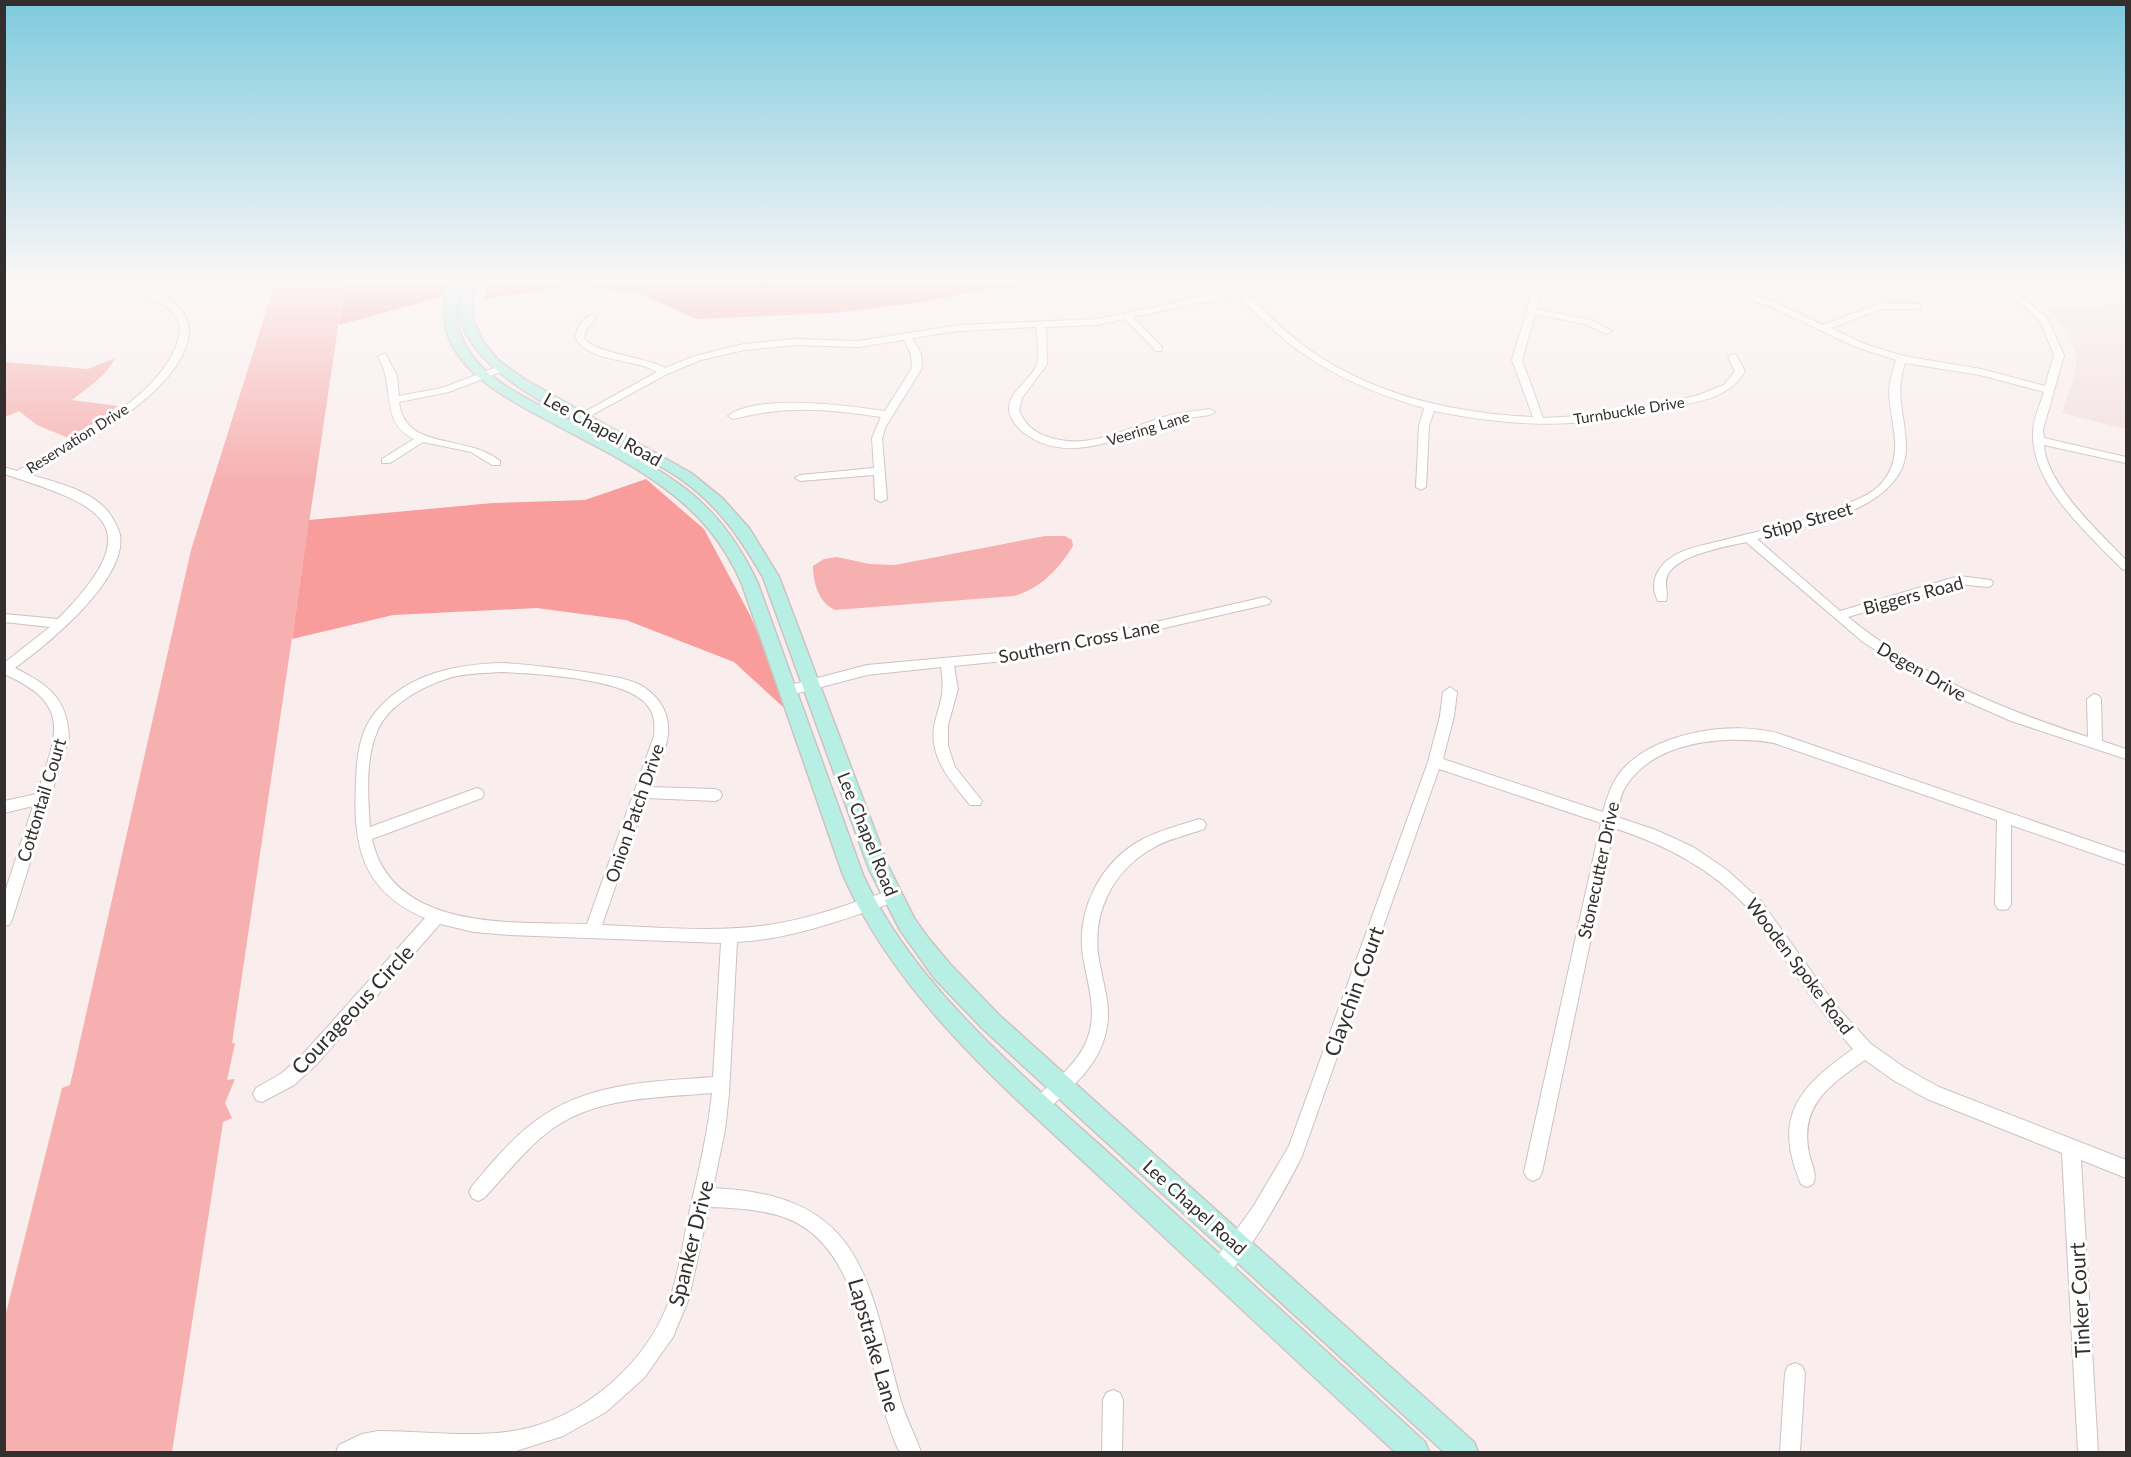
<svg xmlns="http://www.w3.org/2000/svg" width="2131" height="1457" font-family="Lato,sans-serif">
<style>
.built{fill:#f3dfdf}
.green{fill:#f6b0af}
.forest{fill:#f99d9c}
.lines{fill:none;stroke-linecap:round;stroke-linejoin:round}
.street-casing{stroke:#cdc2c2;stroke-width:2}
.secondary-casing{stroke:#cdc2c2;stroke-width:3}
.street{fill:#fff;fill-rule:evenodd}
.secondary{fill:#b8efe4;fill-rule:evenodd}
.labels{text-anchor:middle;dominant-baseline:central;stroke-width:6;stroke-linejoin:round;paint-order:stroke}
.far-street-label{font-size:15px;fill:#332f2f;stroke:#fff}
.street-label{font-size:18px;fill:#332f2f;stroke:#fff}
.near-street-label{font-size:21px;fill:#332f2f;stroke:#fff}
</style>
<rect width="100%" height="100%" fill="#f9eeed"/>
<path class="built" d="M 2126,300 L 2126,429 L 2062,413 L 2076,370 L 2076,353 L 2066,331 L 2046,307 L 2091,308 Z"/>
<path class="green" d="M 276,280 L 345,280 L 232,1043 L 235,1043 L 227,1080 L 235,1079 L 225,1103 L 232,1118 L 223,1122 L 172,1452 L 5,1452 L 5,1317 L 62,1088 L 70,1085 L 191,550 Z
M 115,358 C 106,377 88,387 72,400 L 118,406 L 71,439 L 37,425 L 19,411 L 5,417 L 5,362 L 88,369 Z
M 1045,536 L 1065,536 L 1072,540 L 1073,546 C 1058,570 1041,588 1014,596 L 835,610 C 819,603 813,583 813,566 L 824,559 L 837,557 L 870,564 L 895,565 Z"/>
<path class="forest" d="M 345,280 L 451,280 L 441,297 L 339,325 Z
M 490,280 L 1131,280 L 1121,283 L 987,289 L 923,302 L 833,313 L 697,319 L 635,292 L 573,286 L 484,299 Z
M 646,479 L 704,529 L 750,615 L 793,716 L 734,662 L 626,620 L 537,608 L 393,615 L 292,639 L 309,520 L 493,503 L 585,500 Z"/>
<g class="lines">
<g class="street-casing">
<path id="street" d="M 197,280 L 208,280 L 167,298 C 183,308 192,322 188,340 C 174,397 76,447 28,474 C 54,482 93,490 110,514 C 113,519 119,529 120,535 C 127,580 48,644 15,668 C 49,685 67,698 69,738 L 12,920 L 9,925 L 4,926 L 4,895 L 33,806 L 4,813 L 4,801 L 37,794 C 56,735 74,705 4,674 L 4,663 L 50,627 L 4,622 L 4,614 L 58,619 C 151,525 104,506 4,474 L 4,467 L 17,471 C 68,442 164,398 179,337 C 184,315 164,302 145,296 C 100,281 51,290 4,288 L 4,282 L 114,284 L 160,295 Z
M 1331,280 L 1364,280 L 1360,283 L 1246,293 C 1264,310 1281,328 1300,343 C 1367,394 1450,413 1533,417 L 1512,360 L 1536,280 L 1544,280 L 1536,309 L 1591,320 L 1612,331 L 1607,334 L 1585,324 L 1535,314 L 1522,360 L 1543,418 L 1598,415 L 1696,396 L 1724,385 L 1735,371 L 1728,357 L 1733,354 L 1736,355 L 1745,371 C 1728,400 1696,402 1665,408 C 1638,413 1612,420 1584,422 C 1534,427 1483,421 1434,411 L 1429,426 L 1426,487 L 1421,490 L 1416,487 L 1419,426 L 1424,408 C 1378,395 1334,377 1295,348 C 1274,332 1256,313 1237,295 L 1133,317 L 1162,347 L 1162,351 L 1156,351 L 1125,319 L 1097,325 L 1046,327 L 1047,364 L 1022,398 L 1019,410 C 1024,424 1034,432 1048,437 C 1089,451 1126,428 1164,417 C 1179,412 1195,411 1210,409 L 1215,412 L 1210,415 C 1198,417 1185,418 1174,421 C 1127,433 1070,468 1024,433 C 1018,428 1010,419 1009,411 C 1008,391 1031,381 1037,364 C 1040,355 1037,338 1036,327 L 959,331 L 912,338 L 921,354 L 922,368 L 886,426 L 882,438 L 887,499 L 881,502 L 875,499 L 874,475 L 800,481 L 795,478 L 800,475 L 874,468 L 872,438 L 881,417 C 827,409 787,405 733,419 L 728,416 C 757,393 849,406 885,411 L 912,368 L 911,354 L 904,340 L 858,347 L 795,345 L 744,350 L 701,360 L 667,374 L 570,427 L 562,427 L 561,425 L 657,372 C 632,357 592,364 575,338 C 577,329 582,319 591,315 L 596,318 L 586,330 L 584,338 C 595,354 643,356 665,368 L 695,356 L 744,344 L 795,339 L 858,341 L 959,325 L 1097,319 L 1253,286 Z
M 1681,280 L 1694,280 L 1739,292 L 1749,280 L 1757,280 L 1747,294 L 1773,301 L 1823,325 L 1881,303 L 1920,304 L 1920,308 L 1917,309 L 1882,309 L 1831,328 L 1862,343 L 1903,356 L 1981,369 L 2045,386 L 2054,355 L 2040,321 L 1995,280 L 2059,280 L 2055,283 L 2010,285 L 2047,318 L 2064,355 L 2043,430 L 2044,438 L 2126,457 L 2126,463 L 2044,445 C 2046,484 2100,533 2126,560 L 2126,570 L 2122,569 C 2088,534 2031,485 2033,432 C 2033,419 2040,405 2044,392 L 1980,375 L 1905,363 C 1894,397 1906,415 1906,448 C 1906,509 1803,528 1757,539 L 1840,611 L 1959,576 L 1991,580 L 1993,583 L 1991,586 L 1987,587 L 1959,584 L 1848,617 C 1919,675 2001,709 2088,737 L 2087,699 L 2094,694 L 2099,696 L 2101,699 L 2102,741 L 2126,749 L 2126,759 L 2011,721 L 1932,686 L 1863,642 L 1746,542 C 1725,547 1680,554 1668,574 C 1663,583 1669,592 1666,601 L 1658,601 C 1648,582 1658,565 1675,555 C 1690,546 1711,544 1728,539 C 1767,529 1808,521 1846,504 C 1859,499 1876,492 1884,480 C 1905,453 1890,423 1889,392 C 1889,381 1893,371 1896,360 L 1856,347 L 1767,305 L 1682,282 Z
M 383,354 L 386,355 L 397,376 L 399,396 L 442,388 L 497,367 L 503,367 L 503,371 L 449,392 L 399,402 C 405,452 466,433 500,461 L 500,465 L 492,465 L 471,452 L 423,442 L 390,463 L 382,463 L 382,459 L 414,439 C 379,423 396,385 378,357 Z
M 1265,597 L 1271,601 L 1269,604 L 1033,658 L 954,666 L 958,689 L 948,725 L 948,746 L 955,767 L 982,801 L 980,805 L 970,805 C 951,781 927,756 935,722 C 941,698 945,694 941,667 L 867,675 L 787,696 L 780,691 L 787,686 L 867,665 L 1033,650 Z
M 503,663 C 533,665 562,669 591,673 C 607,676 625,677 640,685 C 655,693 667,708 668,725 C 670,745 657,768 650,787 L 715,789 L 720,791 L 722,795 L 720,799 L 715,801 L 646,798 L 602,925 C 657,927 713,933 768,925 C 811,919 851,903 892,890 L 897,891 L 900,896 L 897,901 C 845,919 793,939 737,942 L 729,1094 L 725,1130 L 713,1188 C 863,1195 867,1276 900,1398 C 905,1417 915,1434 921,1452 L 900,1452 L 898,1449 C 866,1379 868,1249 786,1218 C 761,1209 735,1208 709,1207 L 689,1298 L 673,1337 L 644,1378 L 606,1412 L 563,1436 L 516,1451 L 336,1452 L 339,1445 L 362,1434 L 378,1431 C 428,1431 483,1440 532,1427 C 590,1411 645,1362 667,1306 C 679,1276 683,1241 690,1209 C 699,1170 708,1132 712,1093 C 658,1098 598,1096 552,1129 C 526,1148 506,1175 484,1198 L 478,1201 L 472,1198 L 469,1192 L 472,1186 C 490,1165 508,1143 529,1126 C 582,1082 649,1082 713,1077 L 721,943 L 509,935 L 474,932 L 440,924 L 316,1065 L 294,1085 L 262,1102 L 256,1100 L 253,1094 L 256,1088 L 282,1073 L 304,1053 L 425,918 C 360,890 353,844 356,780 C 357,754 360,728 379,708 C 411,673 457,664 503,663 ZM 503,672 C 537,674 626,678 647,705 C 655,714 655,725 654,736 L 587,924 C 514,922 392,932 372,839 L 482,798 L 484,794 L 482,790 L 477,788 L 370,827 C 368,798 365,759 377,732 C 387,705 423,686 449,678 C 466,673 485,673 503,672 Z
M 1450,687 L 1457,692 L 1454,716 L 1443,759 L 1603,812 C 1607,797 1612,782 1622,770 C 1656,732 1733,720 1780,734 L 2126,853 L 2126,865 L 2011,825 L 2011,904 L 2008,909 L 2003,910 L 1998,909 L 1995,904 L 1997,820 L 1774,743 C 1727,735 1655,740 1626,786 C 1620,795 1619,806 1617,817 L 1656,830 L 1693,847 L 1727,870 L 1761,901 L 1836,1006 L 1871,1044 L 1905,1068 L 1939,1087 L 2126,1160 L 2126,1178 L 2081,1160 L 2098,1452 L 2078,1452 L 2062,1153 L 1927,1099 L 1893,1080 L 1865,1060 C 1830,1085 1799,1105 1809,1153 C 1811,1164 1818,1174 1813,1184 L 1807,1187 L 1801,1184 C 1772,1116 1799,1087 1853,1049 C 1827,1020 1806,990 1784,958 C 1773,942 1762,924 1749,909 C 1712,869 1666,845 1614,828 L 1542,1172 L 1539,1178 L 1533,1181 L 1527,1178 L 1524,1172 L 1601,823 L 1439,769 L 1302,1156 C 1290,1181 1240,1272 1218,1282 L 1211,1279 L 1208,1272 L 1211,1265 L 1253,1207 L 1289,1146 L 1428,762 L 1440,716 L 1443,692 Z
M 1199,819 L 1204,821 L 1206,825 L 1204,829 C 1187,835 1168,839 1153,848 C 1112,871 1091,914 1099,960 C 1103,984 1112,1007 1106,1032 C 1098,1067 1071,1088 1046,1111 L 1040,1113 L 1034,1111 L 1031,1105 L 1034,1099 C 1052,1083 1076,1066 1086,1042 C 1098,1016 1089,989 1084,962 C 1074,914 1099,862 1143,839 C 1160,830 1181,825 1199,819 Z
M 1795,1363 L 1802,1366 L 1805,1373 L 1800,1452 L 1780,1452 L 1785,1373 L 1788,1366 Z
M 1113,1390 L 1120,1393 L 1123,1400 L 1122,1452 L 1102,1452 L 1103,1400 L 1106,1393 Z"/>
</g>
<g class="secondary-casing">
<path id="secondary" d="M 450,280 L 462,280 C 454,304 454,328 468,350 C 489,384 535,402 568,420 C 609,442 650,462 687,490 C 719,515 741,547 758,584 L 863,875 C 915,990 1032,1083 1124,1167 C 1224,1258 1325,1350 1425,1442 L 1429,1452 L 1395,1452 C 1301,1365 1207,1277 1113,1189 C 1013,1095 900,1003 843,875 L 742,584 C 724,543 699,513 663,487 C 631,463 595,446 560,427 C 503,396 421,360 450,280 Z
M 465,280 L 477,280 L 472,302 L 473,320 L 483,342 L 498,360 L 524,379 L 691,473 L 722,498 L 749,528 L 779,577 L 889,868 L 914,918 L 929,939 L 950,964 L 999,1015 L 1474,1442 L 1478,1452 L 1444,1452 L 983,1029 L 934,978 L 915,951 L 900,930 L 869,869 L 763,577 C 740,538 720,507 682,480 C 626,439 478,389 461,320 C 458,307 462,293 465,280 Z"/>
</g>
<use href="#street" class="street"/>
<use href="#secondary" class="secondary"/>
</g>
<linearGradient id="sky" x2="0" y2="1"><stop stop-color="#7dcadd"/><stop offset="0.58" stop-color="#fcf7f7"/><stop offset="1" stop-color="#fcf7f7" stop-opacity="0"/></linearGradient>
<rect width="2131" height="484" fill="url(#sky)"/>
<g class="labels">
<g class="far-street-label">
<text transform="translate(1629 410) rotate(-9)">Turnbuckle Drive</text>
<text transform="translate(1148 428) rotate(-17)">Veering Lane</text>
<text transform="translate(77 438) rotate(-32)">Reservation Drive</text>
</g>
<g class="street-label">
<text transform="translate(603 429) rotate(29)">Lee Chapel Road</text>
<text transform="translate(1807 520) rotate(-16)">Stipp Street</text>
<text transform="translate(1913 595) rotate(-15)">Biggers Road</text>
<text transform="translate(1079 641) rotate(-11)">Southern Cross Lane</text>
<text transform="translate(1922 671) rotate(30)">Degen Drive</text>
<text transform="translate(41 800) rotate(-73)">Cottontail Court</text>
<text transform="translate(634 813) rotate(-71)">Onion Patch Drive</text>
<text transform="translate(868 834) rotate(68)">Lee Chapel Road</text>
<text transform="translate(1598 870) rotate(-78)">Stonecutter Drive</text>
<text transform="translate(1800 966) rotate(53)">Wooden Spoke Road</text>
<text transform="translate(1195 1207) rotate(42)">Lee Chapel Road</text>
</g>
<g class="near-street-label">
<text transform="translate(1353 991) rotate(-70)">Claychin Court</text>
<text transform="translate(352 1009) rotate(-47)">Courageous Circle</text>
<text transform="translate(690 1243) rotate(-76)">Spanker Drive</text>
<text transform="translate(2079 1300) rotate(-93)">Tinker Court</text>
<text transform="translate(875 1345) rotate(74)">Lapstrake Lane</text>
</g>
</g>
<rect width="2131" height="1457" fill="none" stroke="#332f2f" stroke-width="12"/>
</svg>
